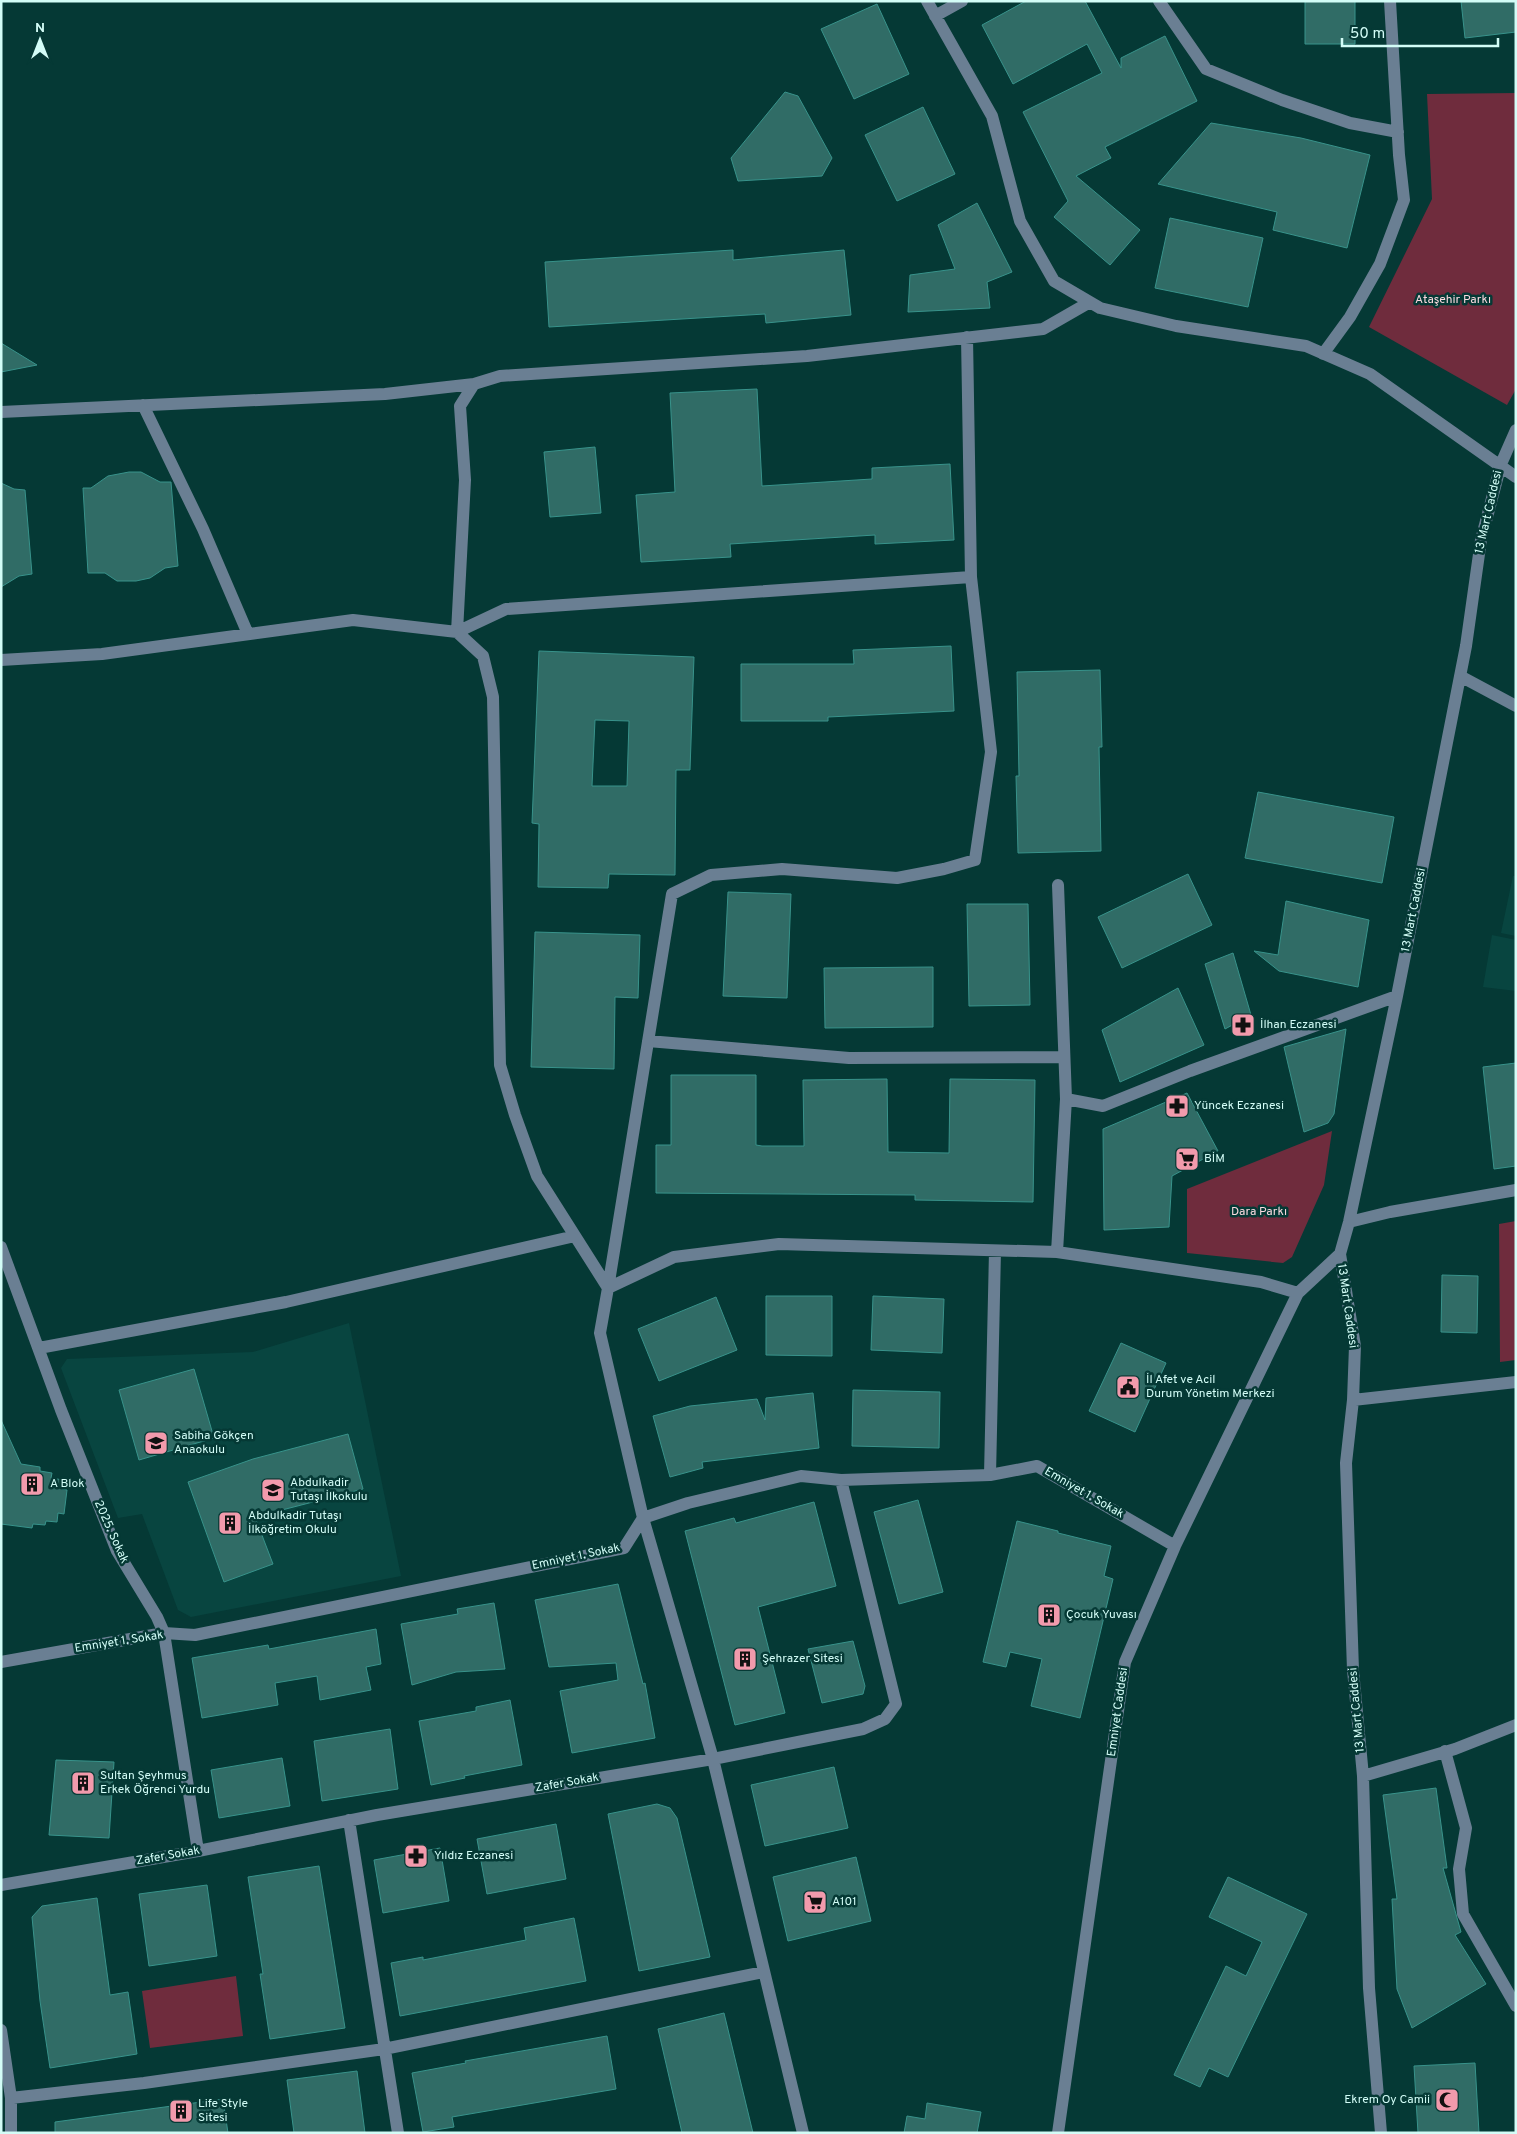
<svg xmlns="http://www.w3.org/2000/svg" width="1517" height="2134" font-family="Overpass,sans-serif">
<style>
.built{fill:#084540}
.green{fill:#6f2c3d}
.building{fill:#306c66;stroke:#38938b;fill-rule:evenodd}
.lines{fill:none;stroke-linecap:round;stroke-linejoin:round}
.minor{stroke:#6a7f93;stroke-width:12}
.labels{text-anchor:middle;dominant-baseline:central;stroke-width:5;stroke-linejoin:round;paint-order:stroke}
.park-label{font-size:12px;fill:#fcdae0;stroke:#053935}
.street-label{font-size:12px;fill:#d3fdf7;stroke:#053935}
.poi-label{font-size:12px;fill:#d3fdf7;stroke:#053935;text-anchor:start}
</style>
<rect width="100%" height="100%" fill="#053935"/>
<path class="built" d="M 1513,876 L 1516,876 L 1516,936 L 1501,933 Z
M 1492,935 L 1516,940 L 1516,991 L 1483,987 Z
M 349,1323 L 401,1576 L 191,1617 L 178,1610 L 142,1514 L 118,1518 L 61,1368 L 67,1359 L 253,1352 Z"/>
<path class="green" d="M 1516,93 L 1516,389 L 1507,405 L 1369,327 L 1432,199 L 1427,94 Z
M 1332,1131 L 1324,1185 L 1292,1257 L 1283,1263 L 1187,1253 L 1187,1189 Z
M 1516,1221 L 1516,1360 L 1500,1362 L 1499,1224 Z
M 236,1976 L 243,2036 L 150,2048 L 142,1991 Z"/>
<path class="building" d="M 1026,1 L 1085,1 L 1121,68 L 1121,58 L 1165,36 L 1197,101 L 1105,147 L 1111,158 L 1076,176 L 1140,230 L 1110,265 L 1054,217 L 1068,201 L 1023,112 L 1102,73 L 1087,44 L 1013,84 L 982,25 Z
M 1305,1 L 1355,1 L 1355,44 L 1305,44 Z
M 1461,1 L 1516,1 L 1516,32 L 1465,38 Z
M 877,4 L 909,74 L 854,99 L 821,29 Z
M 785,92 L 798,96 L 832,158 L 822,176 L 738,181 L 731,158 Z
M 923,107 L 955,174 L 897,201 L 865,135 Z
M 1211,123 L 1301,138 L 1370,155 L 1347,248 L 1273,230 L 1277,212 L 1158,184 Z
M 977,203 L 1012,272 L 987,282 L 990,308 L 908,312 L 910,275 L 955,269 L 938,225 Z
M 1170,218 L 1263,238 L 1248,307 L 1155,288 Z
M 733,250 L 733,260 L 844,250 L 851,315 L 766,323 L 765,314 L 549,327 L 545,262 Z
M 1,343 L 37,365 L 1,372 Z
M 757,389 L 762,486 L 872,479 L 872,468 L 950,464 L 954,540 L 875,544 L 875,535 L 730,544 L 731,557 L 641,562 L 636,495 L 675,492 L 670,393 Z
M 595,447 L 601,513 L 550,517 L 544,452 Z
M 129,472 L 141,472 L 160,482 L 171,482 L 178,566 L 165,568 L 150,578 L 136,581 L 117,581 L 105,573 L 88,573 L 83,488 L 91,488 L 108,476 Z
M 1,483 L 14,489 L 25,490 L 32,574 L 19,576 L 1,587 Z
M 951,646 L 954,711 L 828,717 L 828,721 L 741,721 L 741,664 L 854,664 L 853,650 Z
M 539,651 L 694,657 L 690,770 L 676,770 L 675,875 L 609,874 L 608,888 L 538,887 L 539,824 L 532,823 ZM 595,720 L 629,721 L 627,786 L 592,786 Z
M 1100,670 L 1102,747 L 1099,747 L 1101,851 L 1018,853 L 1016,776 L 1019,776 L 1017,672 Z
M 1258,792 L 1394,817 L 1382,883 L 1245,858 Z
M 1188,874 L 1212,925 L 1122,968 L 1098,917 Z
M 728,892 L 791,894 L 787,998 L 723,996 Z
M 1286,901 L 1369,920 L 1358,987 L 1279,971 L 1254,951 L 1278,955 Z
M 967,904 L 1028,904 L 1030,1005 L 969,1006 Z
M 535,932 L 640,935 L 638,998 L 615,997 L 614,1069 L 531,1067 Z
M 1233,953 L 1251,1015 L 1225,1029 L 1205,964 Z
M 933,967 L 933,1027 L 825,1028 L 824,968 Z
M 1178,988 L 1204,1045 L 1120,1082 L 1102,1030 Z
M 1346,1029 L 1334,1114 L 1328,1123 L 1304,1132 L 1284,1047 Z
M 1516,1063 L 1516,1166 L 1494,1169 L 1483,1067 Z
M 671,1075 L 756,1075 L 756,1145 L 762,1146 L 804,1146 L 803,1080 L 887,1079 L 888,1152 L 949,1153 L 950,1079 L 1035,1080 L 1033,1202 L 915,1200 L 915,1195 L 656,1193 L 656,1145 L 671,1145 Z
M 1187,1093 L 1218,1151 L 1172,1176 L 1169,1227 L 1104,1230 L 1103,1129 Z
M 1442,1275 L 1478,1276 L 1477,1333 L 1441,1332 Z
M 766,1296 L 832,1296 L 832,1356 L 766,1355 Z
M 873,1296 L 944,1299 L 942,1353 L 871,1350 Z
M 716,1297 L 737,1350 L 659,1381 L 638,1329 Z
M 1121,1343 L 1166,1363 L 1135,1432 L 1089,1411 Z
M 194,1369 L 214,1438 L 139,1460 L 119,1390 Z
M 853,1390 L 940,1392 L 939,1448 L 852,1446 Z
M 813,1393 L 819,1448 L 702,1462 L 703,1468 L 670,1477 L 653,1416 L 690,1406 L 757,1399 L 765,1420 L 766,1398 Z
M 1,1420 L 21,1464 L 40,1467 L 40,1471 L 52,1473 L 51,1478 L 63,1480 L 62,1489 L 67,1490 L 64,1514 L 58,1513 L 57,1522 L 46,1521 L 45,1525 L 33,1524 L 32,1528 L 1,1524 Z
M 348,1434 L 363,1489 L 255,1517 L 273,1564 L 224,1582 L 188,1482 L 253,1459 Z
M 918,1500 L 943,1592 L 899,1604 L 874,1512 Z
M 814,1502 L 836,1586 L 758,1607 L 785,1713 L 735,1725 L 685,1531 L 734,1518 L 736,1523 Z
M 1017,1521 L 1058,1531 L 1058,1533 L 1111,1546 L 1104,1576 L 1113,1579 L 1080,1718 L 1031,1706 L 1042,1659 L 1010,1652 L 1006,1667 L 983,1662 Z
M 618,1584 L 643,1684 L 645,1683 L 655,1738 L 572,1753 L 560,1691 L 618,1680 L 616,1663 L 549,1667 L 535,1600 Z
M 494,1603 L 505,1669 L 456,1672 L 412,1685 L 401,1624 L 458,1614 L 457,1609 Z
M 376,1629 L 381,1664 L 366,1667 L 371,1690 L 320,1700 L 317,1676 L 275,1683 L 278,1705 L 202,1718 L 192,1658 L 268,1645 L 269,1649 Z
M 853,1641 L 865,1686 L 863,1694 L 822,1703 L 808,1649 Z
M 510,1700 L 522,1765 L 464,1776 L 465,1778 L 431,1785 L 419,1721 L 476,1711 L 476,1707 Z
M 390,1729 L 398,1789 L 322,1801 L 314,1741 Z
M 282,1758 L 290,1806 L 219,1818 L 211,1770 Z
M 56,1760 L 114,1762 L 109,1838 L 49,1835 Z
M 834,1767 L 848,1828 L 765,1846 L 751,1785 Z
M 1436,1788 L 1447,1868 L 1443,1868 L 1461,1932 L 1455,1935 L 1486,1984 L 1412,2028 L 1397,1989 L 1392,1899 L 1397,1899 L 1383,1795 Z
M 657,1804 L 670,1808 L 677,1818 L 710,1957 L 639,1971 L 608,1814 Z
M 556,1824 L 566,1879 L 487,1894 L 477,1839 Z
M 440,1848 L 449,1901 L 383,1913 L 374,1860 Z
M 856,1857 L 871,1921 L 788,1941 L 773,1877 Z
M 319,1866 L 345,2028 L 270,2039 L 260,1974 L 263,1974 L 248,1877 Z
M 1228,1877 L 1307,1914 L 1228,2077 L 1209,2068 L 1200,2087 L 1174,2075 L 1226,1966 L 1246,1976 L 1262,1942 L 1209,1917 Z
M 207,1885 L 217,1956 L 149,1966 L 139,1894 Z
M 97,1898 L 110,1995 L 128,1992 L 137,2054 L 50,2068 L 40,2001 L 32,1917 L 42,1906 Z
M 574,1918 L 586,1981 L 400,2016 L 391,1963 L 423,1957 L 423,1960 L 526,1940 L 524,1928 Z
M 724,2013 L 753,2133 L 682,2133 L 658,2029 Z
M 607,2036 L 616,2089 L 452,2117 L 454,2127 L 423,2132 L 412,2073 L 466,2063 L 465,2061 Z
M 1475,2063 L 1479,2133 L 1418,2133 L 1414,2066 Z
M 357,2071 L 365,2133 L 294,2133 L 287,2080 Z
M 223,2099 L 228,2133 L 55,2133 L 55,2122 Z
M 927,2103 L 981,2112 L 977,2133 L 904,2133 L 907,2116 L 925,2119 Z"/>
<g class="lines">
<path class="minor" d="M 927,1 L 992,116 L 1020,221 L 1054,281 L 1100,308 L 1176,326 L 1306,346 L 1370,374 L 1516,477
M 1159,1 L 1206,69 L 1282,100 L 1350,123 L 1398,132
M 935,16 L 962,1
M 1323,354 L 1350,317 L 1380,264 L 1404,200 L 1399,155 L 1390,1
M 143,405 L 203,529 L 248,634
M 1,412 L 385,394 L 474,384
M 971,577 L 506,609 L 457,632 L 465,480 L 460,406 L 474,384 L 500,376 L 807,356 L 1043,329 L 1090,302
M 1,660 L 102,654 L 353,620 L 457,632 L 483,656 L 493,697 L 500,1065 L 515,1115 L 537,1176 L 608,1288
M 1460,676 L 1516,706
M 648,1041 L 849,1058 L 1064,1057
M 1066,1099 L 1103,1106 L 1190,1071 L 1397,996
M 1349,1222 L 1390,1212 L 1516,1190
M 1,1247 L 61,1410 L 117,1551 L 157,1617 L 164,1633 L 198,1851
M 1057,1252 L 1066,1099 L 1058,885
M 608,1288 L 674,1257 L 779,1244 L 1057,1252 L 1261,1282 L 1298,1293
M 39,1348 L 286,1302 L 575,1236
M 1353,1400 L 1516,1382
M 990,1475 L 995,1251
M 1,1662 L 164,1633 L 195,1635 L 624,1548 L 643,1518 L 688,1503 L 801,1476 L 841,1480 L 990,1475 L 1037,1466 L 1175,1546
M 1445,1751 L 1466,1828 L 1459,1869 L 1463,1914 L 1516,2006
M 1363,1776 L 1455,1749 L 1516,1725
M 349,1820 L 398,2133
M 1,1885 L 198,1851 L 377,1815 L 713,1759 L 863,1729 L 885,1719 L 896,1704 L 841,1480
M 1,2030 L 11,2098 L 11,2133
M 11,2098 L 144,2083 L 384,2049 L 764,1972
M 803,2133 L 713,1759 L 643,1518 L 600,1333 L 608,1288 L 672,894 L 711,875 L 782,869 L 897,878 L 944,869 L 975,860 L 991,752 L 971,577 L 967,337
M 1058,2133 L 1125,1662 L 1175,1546 L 1298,1293 L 1340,1254
M 1381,2133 L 1369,1988 L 1363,1776 L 1353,1670 L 1346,1463 L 1353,1400 L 1355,1346 L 1340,1254 L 1349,1222 L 1397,996 L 1466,646 L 1481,540 L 1501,464 L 1516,430"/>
</g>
<defs>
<g id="pharmacy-square" transform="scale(1.25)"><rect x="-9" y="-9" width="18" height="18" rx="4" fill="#f29aac" stroke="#053935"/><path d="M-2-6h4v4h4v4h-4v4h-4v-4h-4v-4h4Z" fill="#111"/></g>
<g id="supermarket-square" transform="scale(1.25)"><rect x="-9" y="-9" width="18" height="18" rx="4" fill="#f29aac" stroke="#053935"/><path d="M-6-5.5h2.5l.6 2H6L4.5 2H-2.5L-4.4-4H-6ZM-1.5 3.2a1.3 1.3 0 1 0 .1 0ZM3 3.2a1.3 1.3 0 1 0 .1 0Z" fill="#111"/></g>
<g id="civic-square" transform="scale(1.25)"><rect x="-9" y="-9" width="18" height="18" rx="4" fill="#f29aac" stroke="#053935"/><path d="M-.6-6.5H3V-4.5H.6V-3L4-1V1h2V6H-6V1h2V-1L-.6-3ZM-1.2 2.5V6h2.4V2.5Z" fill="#111"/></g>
<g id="school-square" transform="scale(1.25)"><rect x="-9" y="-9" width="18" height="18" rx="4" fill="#f29aac" stroke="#053935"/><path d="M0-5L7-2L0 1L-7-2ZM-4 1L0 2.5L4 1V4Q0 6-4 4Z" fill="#111"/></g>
<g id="building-square" transform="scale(1.25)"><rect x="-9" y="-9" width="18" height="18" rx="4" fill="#f29aac" stroke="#053935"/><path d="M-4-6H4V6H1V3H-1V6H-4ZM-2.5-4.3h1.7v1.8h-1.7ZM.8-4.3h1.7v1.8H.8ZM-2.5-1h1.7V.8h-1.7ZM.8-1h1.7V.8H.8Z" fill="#111"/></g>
<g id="mosque-square" transform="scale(1.25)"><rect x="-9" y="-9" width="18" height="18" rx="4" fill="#f29aac" stroke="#053935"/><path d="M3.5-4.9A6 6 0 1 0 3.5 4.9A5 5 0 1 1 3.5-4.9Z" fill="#111"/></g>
</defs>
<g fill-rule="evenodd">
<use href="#pharmacy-square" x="1243" y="1025"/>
<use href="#pharmacy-square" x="1177" y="1106"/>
<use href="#supermarket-square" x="1187" y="1159"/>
<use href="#civic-square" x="1128" y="1387"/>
<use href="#school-square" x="156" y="1443"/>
<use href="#building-square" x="32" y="1484"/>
<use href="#school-square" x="273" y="1490"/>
<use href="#building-square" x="230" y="1523"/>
<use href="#building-square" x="1049" y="1615"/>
<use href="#building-square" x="745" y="1659"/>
<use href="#building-square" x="83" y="1783"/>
<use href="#pharmacy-square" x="416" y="1856"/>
<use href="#supermarket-square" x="815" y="1902"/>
<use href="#mosque-square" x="1447" y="2100"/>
<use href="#building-square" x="181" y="2111"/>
</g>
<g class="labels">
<g class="park-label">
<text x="1453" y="300">Ataşehir Parkı</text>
<text x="1259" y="1212">Dara Parkı</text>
</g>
<g class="street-label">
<text transform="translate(1489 512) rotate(-77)">13 Mart Caddesi</text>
<text transform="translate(1414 910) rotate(-79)">13 Mart Caddesi</text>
<text transform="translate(1347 1306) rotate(82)">13 Mart Caddesi</text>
<text transform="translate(1084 1493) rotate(30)">Emniyet 1. Sokak</text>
<text transform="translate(111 1532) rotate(66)">2025. Sokak</text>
<text transform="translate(576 1557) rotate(-12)">Emniyet 1. Sokak</text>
<text transform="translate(119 1642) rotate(-9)">Emniyet 1. Sokak</text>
<text transform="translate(1357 1710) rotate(-95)">13 Mart Caddesi</text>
<text transform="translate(1118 1712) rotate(-82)">Emniyet Caddesi</text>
<text transform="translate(567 1783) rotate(-10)">Zafer Sokak</text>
<text transform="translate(168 1856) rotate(-10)">Zafer Sokak</text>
</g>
<g class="poi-label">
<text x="1260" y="1025">İlhan Eczanesi</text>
<text x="1194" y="1106">Yüncek Eczanesi</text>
<text x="1204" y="1159">BİM</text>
<text x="1146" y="1380">İl Afet ve Acil<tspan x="1146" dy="14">Durum Yönetim Merkezi</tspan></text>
<text x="174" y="1436">Sabiha Gökçen<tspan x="174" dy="14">Anaokulu</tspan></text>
<text x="290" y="1483">Abdulkadir<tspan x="290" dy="14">Tutaşı İlkokulu</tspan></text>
<text x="50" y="1484">A Blok</text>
<text x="248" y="1516">Abdulkadir Tutaşı<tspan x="248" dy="14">İlköğretim Okulu</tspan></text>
<text x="1066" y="1615">Çocuk Yuvası</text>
<text x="762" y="1659">Şehrazer Sitesi</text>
<text x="100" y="1776">Sultan Şeyhmus<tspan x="100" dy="14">Erkek Öğrenci Yurdu</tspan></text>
<text x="434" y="1856">Yıldız Eczanesi</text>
<text x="832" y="1902">A101</text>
<text x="1430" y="2100" text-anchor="end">Ekrem Oy Camii</text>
<text x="198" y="2104">Life Style<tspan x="198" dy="14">Sitesi</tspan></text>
</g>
</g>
<rect width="1517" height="2134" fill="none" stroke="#d3fdf7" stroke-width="5"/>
<g transform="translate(40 40)" stroke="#053935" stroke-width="4" paint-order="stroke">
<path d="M0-4L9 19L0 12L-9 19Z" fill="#d3fdf7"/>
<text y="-8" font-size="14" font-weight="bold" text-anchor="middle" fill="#d3fdf7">N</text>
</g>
<path d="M1342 38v8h156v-8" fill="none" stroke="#d3fdf7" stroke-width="2.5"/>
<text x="1350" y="38" font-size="15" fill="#d3fdf7" stroke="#053935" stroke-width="4" paint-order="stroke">50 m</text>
</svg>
